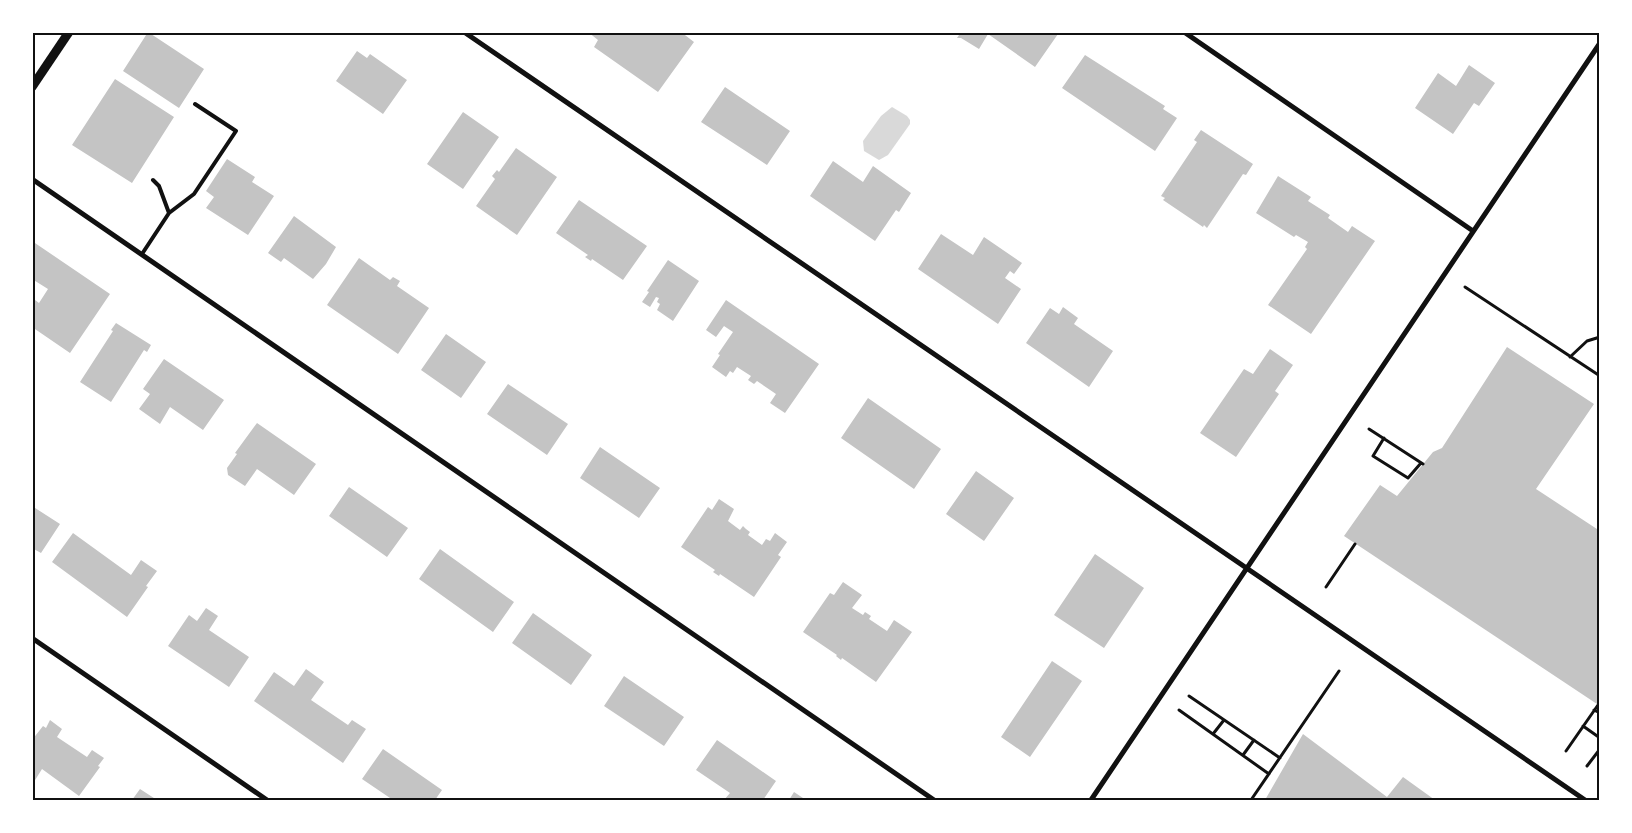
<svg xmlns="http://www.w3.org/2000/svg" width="1632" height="833" font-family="'Roboto Condensed',sans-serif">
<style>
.water{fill:#d9d9d9}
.building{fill:#c4c4c4}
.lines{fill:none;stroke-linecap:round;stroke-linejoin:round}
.path{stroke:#111;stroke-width:3}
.service{stroke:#111;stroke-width:4}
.minor{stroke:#111;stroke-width:5}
.tertiary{stroke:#111;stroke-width:9}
.neatline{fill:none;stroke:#111;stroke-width:2}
</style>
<rect width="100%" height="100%" fill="#fff"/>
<path class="water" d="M 892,107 L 907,116 L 910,120 L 910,124 L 888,155 L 879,160 L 864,151 L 863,141 L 881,116 Z"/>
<path class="building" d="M 148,32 L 204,69 L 179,108 L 123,71 Z
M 588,32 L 681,32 L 694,42 L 658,92 L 594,47 L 598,40 Z
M 961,32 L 1055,32 L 1058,34 L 1035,67 L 988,34 L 979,49 L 961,38 L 957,38 Z
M 357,51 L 367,58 L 370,54 L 407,80 L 383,114 L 336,81 Z
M 1085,55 L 1165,106 L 1163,109 L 1177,118 L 1155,151 L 1062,88 Z
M 1469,65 L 1495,83 L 1479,106 L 1474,103 L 1453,134 L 1415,108 L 1438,73 L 1456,86 Z
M 115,79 L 174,117 L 132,183 L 72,145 Z
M 725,87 L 790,131 L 767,165 L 701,122 Z
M 463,112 L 499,137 L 463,189 L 427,164 Z
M 1201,130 L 1253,164 L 1246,175 L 1243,174 L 1207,228 L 1204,225 L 1203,227 L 1163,200 L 1165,198 L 1161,196 L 1197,142 L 1194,140 Z
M 516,148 L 557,177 L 517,235 L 476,206 L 495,179 L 492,176 L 497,170 L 499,172 Z
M 227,159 L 255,177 L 252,182 L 274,196 L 248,235 L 206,208 L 214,197 L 206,191 Z
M 833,161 L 863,182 L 873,166 L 911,193 L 899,212 L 896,210 L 875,241 L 810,196 Z
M 1278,176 L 1311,197 L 1308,201 L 1330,215 L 1328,218 L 1348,232 L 1352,226 L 1375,241 L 1311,334 L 1268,305 L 1307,249 L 1305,247 L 1308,242 L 1296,235 L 1294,237 L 1256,213 Z
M 579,200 L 647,246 L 623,280 L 592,259 L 591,261 L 585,257 L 588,255 L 556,233 Z
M 294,216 L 336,247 L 326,264 L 313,279 L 284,258 L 281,262 L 268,253 Z
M 941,234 L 973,255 L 984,237 L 1022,263 L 1014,274 L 1010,271 L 1005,278 L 1021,289 L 998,324 L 918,269 Z
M 32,241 L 110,294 L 70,353 L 32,327 L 32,310 L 35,306 L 33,304 L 35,300 L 39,303 L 48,289 L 32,279 Z
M 359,258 L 390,280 L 393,277 L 400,281 L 397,286 L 429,308 L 398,354 L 327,305 Z
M 668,260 L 699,281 L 673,321 L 657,310 L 660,304 L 657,302 L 659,298 L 656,297 L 650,307 L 642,302 L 649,292 L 647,291 Z
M 726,300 L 819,364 L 785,413 L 770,403 L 776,394 L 757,381 L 754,384 L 748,380 L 751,376 L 737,367 L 733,373 L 730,371 L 726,377 L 712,367 L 720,355 L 718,354 L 733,332 L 724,326 L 716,337 L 706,330 Z
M 1063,307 L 1078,318 L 1074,324 L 1113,351 L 1089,387 L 1026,343 L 1050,308 L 1059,314 Z
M 116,323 L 151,345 L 147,352 L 144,350 L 111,402 L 80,382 L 113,331 L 111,330 Z
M 446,334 L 486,362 L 461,398 L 421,370 Z
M 1507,347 L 1594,404 L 1536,489 L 1600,531 L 1600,706 L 1344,536 L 1380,485 L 1397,496 L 1433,452 L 1442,448 Z
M 1270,349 L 1293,365 L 1275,391 L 1279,394 L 1236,457 L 1200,433 L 1244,369 L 1253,374 Z
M 164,359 L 224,400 L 203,430 L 170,407 L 160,424 L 139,409 L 150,394 L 143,389 Z
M 508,384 L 568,424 L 547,455 L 487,414 Z
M 868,398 L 941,449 L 914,489 L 841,438 Z
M 257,423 L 316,464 L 294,495 L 257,469 L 245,486 L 228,475 L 227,468 L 237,454 L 235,453 Z
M 600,447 L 660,488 L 639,518 L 580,478 Z
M 976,471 L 1014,498 L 984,541 L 946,514 Z
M 349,487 L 408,528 L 387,557 L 329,516 Z
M 719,499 L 734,509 L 728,521 L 740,530 L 743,526 L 746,529 L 750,532 L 748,535 L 762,545 L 766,539 L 770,541 L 775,533 L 787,542 L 778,555 L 781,557 L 754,597 L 720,574 L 719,576 L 713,572 L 715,570 L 681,547 L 708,507 L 712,510 Z
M 32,506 L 60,524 L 41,553 L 32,548 Z
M 73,533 L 131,575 L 141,560 L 157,571 L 146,586 L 148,587 L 127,617 L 52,562 Z
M 440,549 L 514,602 L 493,632 L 419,579 Z
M 1095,554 L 1144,588 L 1104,648 L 1054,615 Z
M 843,582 L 862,595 L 852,608 L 863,615 L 865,612 L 871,616 L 869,619 L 887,631 L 894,620 L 912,632 L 876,682 L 842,658 L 841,660 L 836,656 L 837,655 L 803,632 L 830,593 L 834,595 Z
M 206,608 L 218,616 L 209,630 L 249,657 L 229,687 L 168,646 L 189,615 L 197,621 Z
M 533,613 L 592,655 L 571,685 L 512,643 Z
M 1052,661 L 1082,681 L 1030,757 L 1001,737 Z
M 306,669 L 324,682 L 311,700 L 348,725 L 352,720 L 366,729 L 343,763 L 254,701 L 274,672 L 294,686 Z
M 624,676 L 684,717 L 664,746 L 604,706 Z
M 50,720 L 62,729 L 57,737 L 87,757 L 92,750 L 104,758 L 98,766 L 100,767 L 79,796 L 42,769 L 32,785 L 32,740 L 43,726 L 46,728 Z
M 1303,734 L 1387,797 L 1403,777 L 1435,800 L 1265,800 Z
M 717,740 L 776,781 L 763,800 L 724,800 L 730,793 L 696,770 Z
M 383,749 L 442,790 L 435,800 L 393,800 L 362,779 Z
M 140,789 L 157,800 L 132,800 Z
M 794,792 L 806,800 L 789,800 Z"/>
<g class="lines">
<path class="path" d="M 1465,287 L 1600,376
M 1570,357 L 1587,341 L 1600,337
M 1369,429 L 1423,464
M 1384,438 L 1373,456 L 1408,478 L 1421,463
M 1326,587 L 1355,544
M 1189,696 L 1280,758
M 1179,710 L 1269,774
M 1594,710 L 1600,713
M 1583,726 L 1600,738
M 1213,734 L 1224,720
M 1566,751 L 1598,705
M 1243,755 L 1254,740
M 1587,766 L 1600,749
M 1251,800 L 1339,671"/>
<path class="service" d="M 153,180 L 159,186 L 169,213
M 142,254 L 169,213 L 194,194 L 236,131 L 195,104"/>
<path class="minor" d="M 464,32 L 1585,800
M 1184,32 L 1473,231
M 32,179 L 934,800
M 32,638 L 267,800
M 1091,800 L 1600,43"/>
<path class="tertiary" d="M 32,87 L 69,32"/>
</g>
<rect width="1632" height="833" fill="none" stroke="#ffffff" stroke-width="68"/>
<rect x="34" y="34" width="1564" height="765" class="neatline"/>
</svg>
